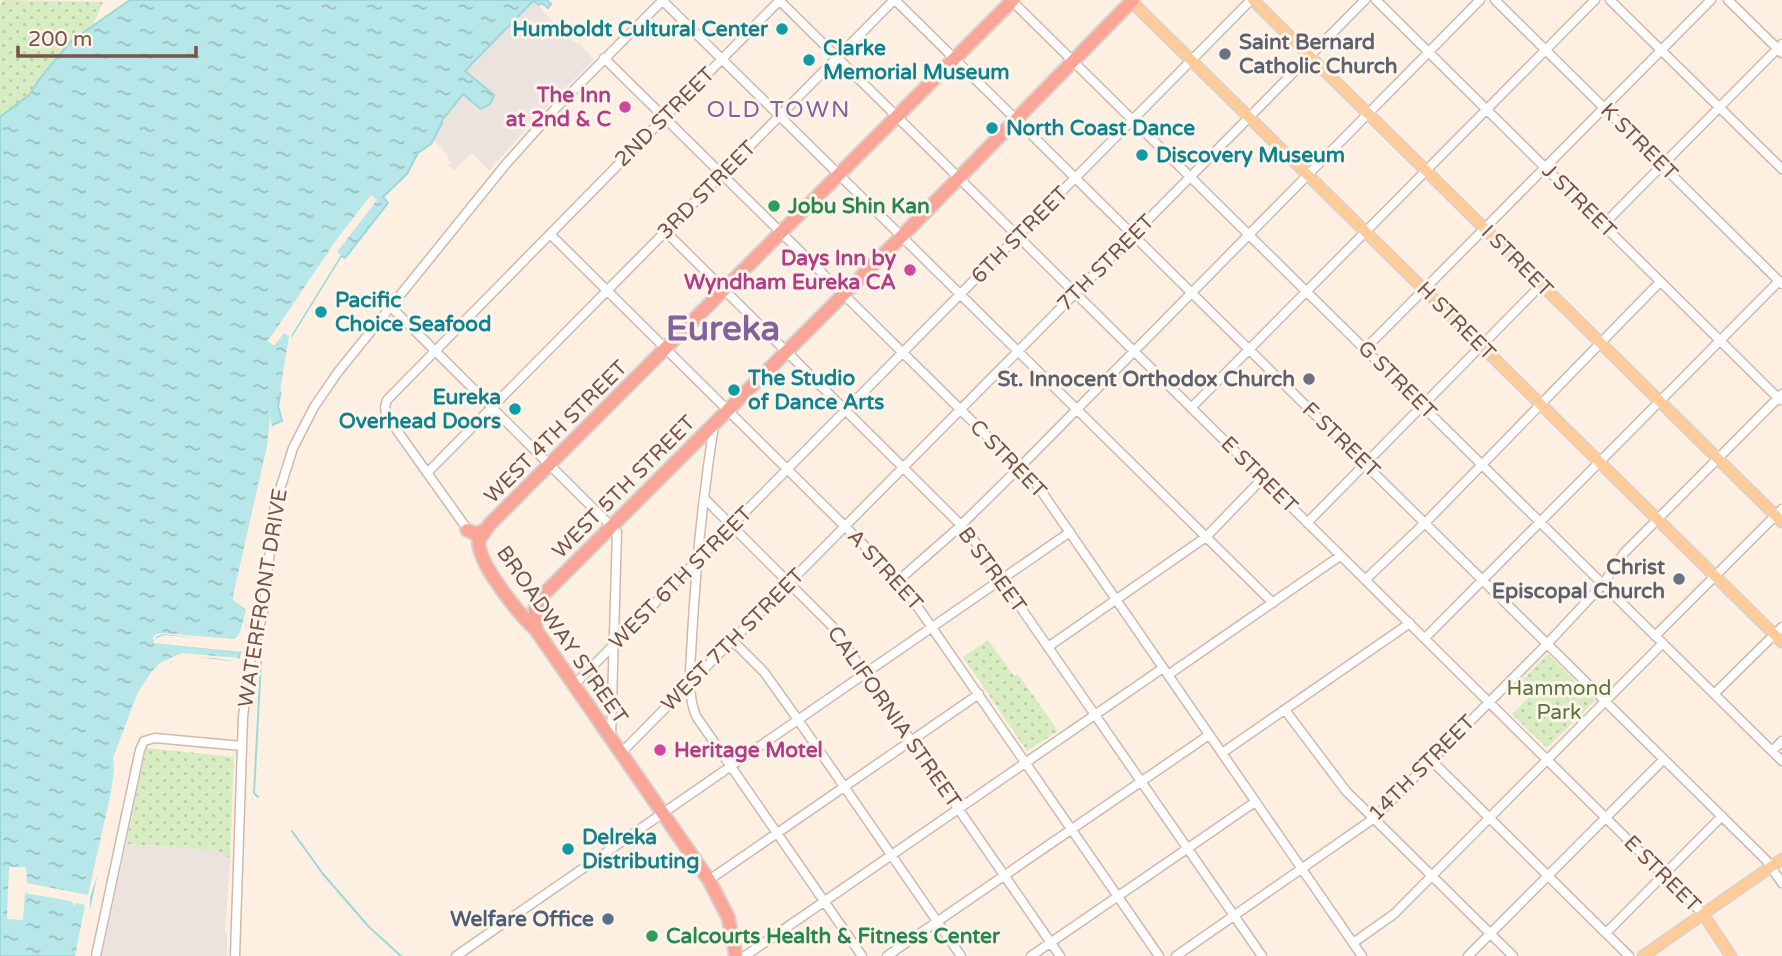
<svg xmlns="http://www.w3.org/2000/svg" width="1782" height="956" font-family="'Varela Round',sans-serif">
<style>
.industrial{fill:#ece3de}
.grass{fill:url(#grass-dots)}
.water{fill:url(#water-ripples);stroke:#9cd8da;stroke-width:2}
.pier{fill:#fdf0e3}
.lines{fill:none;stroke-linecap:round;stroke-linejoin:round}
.stream{stroke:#9cd8da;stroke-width:2}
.minor-casing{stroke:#d1b8ac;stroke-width:11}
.major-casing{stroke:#d9cfcc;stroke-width:13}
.highway-casing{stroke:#d9cfcc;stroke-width:16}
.minor{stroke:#fff;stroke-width:8}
.major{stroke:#fc9;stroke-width:10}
.highway{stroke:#fba597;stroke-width:12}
.culture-dot{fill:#0f9aa8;stroke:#fff4ea;stroke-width:2.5}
.worship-dot{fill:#6b7280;stroke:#fff4ea;stroke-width:2.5}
.hotel-dot{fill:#d1479c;stroke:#fff4ea;stroke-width:2.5}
.leisure-dot{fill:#2e9e5b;stroke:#fff4ea;stroke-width:2.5}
.service-dot{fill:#5c6f8a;stroke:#fff4ea;stroke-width:2.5}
.labels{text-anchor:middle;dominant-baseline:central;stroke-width:6;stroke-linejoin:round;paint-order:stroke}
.culture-label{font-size:21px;font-weight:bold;fill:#0d838f;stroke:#fff4ea;text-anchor:start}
.worship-label{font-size:21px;font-weight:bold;fill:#5b616d;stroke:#fff4ea;text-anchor:end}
.hotel-label{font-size:21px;font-weight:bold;fill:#b23c85;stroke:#fff4ea;text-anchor:end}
.street-label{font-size:21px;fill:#775348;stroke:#fff4ea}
.leisure-label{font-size:21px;font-weight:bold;fill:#27864d;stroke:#fff4ea;text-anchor:start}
.park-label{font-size:21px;fill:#55773c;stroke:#fff4ea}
.service-label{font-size:21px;font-weight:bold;fill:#4e5e75;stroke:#fff4ea;text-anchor:end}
.neighbourhood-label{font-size:23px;letter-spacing:2px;fill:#81639b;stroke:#fff4ea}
.town-label{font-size:35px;font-weight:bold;fill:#81639b;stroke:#fff4ea}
</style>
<defs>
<pattern id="grass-dots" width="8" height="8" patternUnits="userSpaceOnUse" patternTransform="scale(1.75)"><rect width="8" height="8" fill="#d7ecc1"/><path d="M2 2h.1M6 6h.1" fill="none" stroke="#bccca7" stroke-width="1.8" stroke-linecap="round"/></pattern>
<pattern id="water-ripples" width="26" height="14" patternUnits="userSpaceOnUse" patternTransform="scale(1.75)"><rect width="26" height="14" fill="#b7e7e8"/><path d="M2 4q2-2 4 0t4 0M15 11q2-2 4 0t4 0" fill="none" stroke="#9abebe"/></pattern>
</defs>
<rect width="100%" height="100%" fill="#fdf0e3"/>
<path class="industrial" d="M 533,0 L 566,36 L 576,43 L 579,42 L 594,60 L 530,124 L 489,171 L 472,153 L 454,170 L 448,165 L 451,162 L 447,158 L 449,156 L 433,140 L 442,123 L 441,120 L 463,93 L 480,108 L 492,93 L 465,71 Z
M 126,844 L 217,850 L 230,859 L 225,933 L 227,934 L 227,956 L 102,956 Z"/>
<path class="grass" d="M 3,0 L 103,2 L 93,25 L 71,41 L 41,77 L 29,95 L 0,117 L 0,5 Z
M 988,640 L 1014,676 L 1018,674 L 1058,731 L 1027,751 L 963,657 Z
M 1548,654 L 1595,701 L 1547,748 L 1512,714 L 1533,693 L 1521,681 Z
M 146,748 L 234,757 L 230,859 L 217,850 L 126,844 Z"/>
<path class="water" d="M 130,0 L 547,0 L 551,4 L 548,8 L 542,3 L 539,5 L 533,1 L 465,71 L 494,95 L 490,104 L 481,109 L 463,94 L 442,120 L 442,123 L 431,144 L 418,153 L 407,174 L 383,197 L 388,203 L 345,258 L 341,256 L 291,337 L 278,406 L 282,421 L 272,425 L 234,599 L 247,611 L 244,627 L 237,640 L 163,634 L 156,637 L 156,642 L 240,652 L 239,658 L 230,660 L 182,654 L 154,673 L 125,742 L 79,956 L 0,956 L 0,117 L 29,95 L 41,77 L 71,41 Z"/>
<path class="pier" d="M 371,195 L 377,200 L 337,252 L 341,255 L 291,336 L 293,338 L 289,364 L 282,392 L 280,391 L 289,336 L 284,333 L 274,346 L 268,341 L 337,239 Z
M 270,418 L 273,429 L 236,596 L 249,609 L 243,635 L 239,641 L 233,642 L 163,634 L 156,637 L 157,641 L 239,650 L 240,655 L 239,652 L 154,643 L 153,637 L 156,634 L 164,633 L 235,639 L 240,632 L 246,610 L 233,600 L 233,596 L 267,445 Z
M 182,653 L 239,658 L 239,661 L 234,661 L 213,658 L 183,657 L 171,662 L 161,671 L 148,690 L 125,748 L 99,871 L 90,897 L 90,912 L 83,947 L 81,956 L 75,956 L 85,905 L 76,903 L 75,906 L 71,901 L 25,893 L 23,920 L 7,919 L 9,867 L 26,867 L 27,883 L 88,895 L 111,792 L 114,770 L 113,758 L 138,692 L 152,671 L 161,662 Z"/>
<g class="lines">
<path class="stream" d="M 258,797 L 254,793 L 261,661 L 259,659
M 292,831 L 323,874 L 369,927 L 401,956"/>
<g class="minor-casing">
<path id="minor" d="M 662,0 L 1273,603
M 779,0 L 1703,914
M 895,0 L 1766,860 L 1782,883
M 1011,0 L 1782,761
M 1376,0 L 1780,400
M 1495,0 L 1782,284
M 1610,0 L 1782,169
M 1728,0 L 1782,53
M 604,58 L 1037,485 L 1362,956
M 1603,225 L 1782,44
M 666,232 L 969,533 L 1262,956
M 550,234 L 899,580 L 1159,956
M 391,307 L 617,532 L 611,736
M 1365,349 L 1711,0
M 1191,408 L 1595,0
M 714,425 C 703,495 696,565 692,636 C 691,662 686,691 696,716 L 862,956
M 427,473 L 894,0
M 704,498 L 832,626 L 1060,956
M 1307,523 L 1541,285
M 470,533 L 386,415 L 385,407 L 387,400 L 780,0
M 899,580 L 956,530 L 1025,462 L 1480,0
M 1365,580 L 1425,523 L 1660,282
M 1655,636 L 1782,509
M 1425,638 L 1779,281
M 733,641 L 764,672 L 794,714 L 961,956
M 1048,647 L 1206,537 L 1262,479
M 1168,675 L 1340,556
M 574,685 L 1251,0
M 1714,694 L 1782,627
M 1285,710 L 1346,791 L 1513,956
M 1772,751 L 1782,741
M 621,753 L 1365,0
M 1222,753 L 1410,623
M 1431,760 L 1629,956
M 709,880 L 979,694
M 1606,933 L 1722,816
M 1353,943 L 1394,914 L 1663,643
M 96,956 L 140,750 L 144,741 L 155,738 L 242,746
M 235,956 L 243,717 L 250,661 L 263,613 L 275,505 L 293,448 L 314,407 L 338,372 L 506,164 L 556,108 L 663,0
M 456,956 L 1070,532
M 745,956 L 1163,668
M 887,956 L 1209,735
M 1031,956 L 1255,802
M 1176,956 L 1373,819 L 1548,643 L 1603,584 L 1624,553 L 1782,394
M 1468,956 L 1664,759"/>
</g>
<g class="major-casing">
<path id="major" d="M 1130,0 L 1782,642
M 1253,0 L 1782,522
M 1703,914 L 1731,956
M 1643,956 L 1782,859"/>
</g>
<g class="highway-casing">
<path id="highway" d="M 467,530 L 476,534 L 485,530
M 536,630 L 535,609 L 545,593 L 902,236 L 1133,0
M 736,956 L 728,917 L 709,880 L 536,630 C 520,615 476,562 479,540 L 489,525 L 1013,0"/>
</g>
<use href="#minor" class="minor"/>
<use href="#major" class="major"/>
<use href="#highway" class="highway"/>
</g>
<g class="culture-dot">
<circle cx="782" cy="29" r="7"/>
<circle cx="809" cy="60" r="7"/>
<circle cx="992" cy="128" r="7"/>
<circle cx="1142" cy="155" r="7"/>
<circle cx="321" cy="312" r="7"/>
<circle cx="734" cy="390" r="7"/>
<circle cx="515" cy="409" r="7"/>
<circle cx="568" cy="849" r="7"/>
</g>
<g class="worship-dot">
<circle cx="1225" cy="54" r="7"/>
<circle cx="1309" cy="379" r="7"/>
<circle cx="1679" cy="579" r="7"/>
</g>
<g class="hotel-dot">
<circle cx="625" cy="107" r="7"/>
<circle cx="910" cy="270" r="7"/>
<circle cx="660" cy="750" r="7"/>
</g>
<g class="leisure-dot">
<circle cx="774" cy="206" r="7"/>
<circle cx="652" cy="936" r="7"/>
</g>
<circle class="service-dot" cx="608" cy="919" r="7"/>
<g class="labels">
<g class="culture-label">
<text x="768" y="29" text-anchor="end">Humboldt Cultural Center</text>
<text x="823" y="48">Clarke<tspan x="823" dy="24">Memorial Museum</tspan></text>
<text x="1006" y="128">North Coast Dance</text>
<text x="1156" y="155">Discovery Museum</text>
<text x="335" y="300">Pacific<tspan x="335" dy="24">Choice Seafood</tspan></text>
<text x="748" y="378">The Studio<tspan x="748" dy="24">of Dance Arts</tspan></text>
<text x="501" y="397" text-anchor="end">Eureka<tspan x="501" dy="24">Overhead Doors</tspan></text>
<text x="582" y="837">Delreka<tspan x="582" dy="24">Distributing</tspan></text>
</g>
<g class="worship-label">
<text x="1239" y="42" text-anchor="start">Saint Bernard<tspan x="1239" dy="24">Catholic Church</tspan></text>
<text x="1295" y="379">St. Innocent Orthodox Church</text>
<text x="1665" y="567">Christ<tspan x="1665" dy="24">Episcopal Church</tspan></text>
</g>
<g class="hotel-label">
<text x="611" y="95">The Inn<tspan x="611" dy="24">at 2nd &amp; C</tspan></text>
<text x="896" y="258">Days Inn by<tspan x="896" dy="24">Wyndham Eureka CA</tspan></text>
<text x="674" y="750" text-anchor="start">Heritage Motel</text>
</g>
<g class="street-label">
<text transform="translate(665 117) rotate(-45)">2ND STREET</text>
<text transform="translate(1639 142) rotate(45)">K STREET</text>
<text transform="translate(707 190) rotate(-45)">3RD STREET</text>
<text transform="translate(1579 201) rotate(45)">J STREET</text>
<text transform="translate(1020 235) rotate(-45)">6TH STREET</text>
<text transform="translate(1517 261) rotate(45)">I STREET</text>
<text transform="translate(1106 263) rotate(-45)">7TH STREET</text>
<text transform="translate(1456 321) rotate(45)">H STREET</text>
<text transform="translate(1397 380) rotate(45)">G STREET</text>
<text transform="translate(556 432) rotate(-45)">WEST 4TH STREET</text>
<text transform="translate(1341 440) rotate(44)">F STREET</text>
<text transform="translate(1008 459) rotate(46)">C STREET</text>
<text transform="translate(1259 475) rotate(45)">E STREET</text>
<text transform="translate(624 487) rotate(-45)">WEST 5TH STREET</text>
<text transform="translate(885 570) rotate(48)">A STREET</text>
<text transform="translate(992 570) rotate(54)">B STREET</text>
<text transform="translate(681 578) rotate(-45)">WEST 6TH STREET</text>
<text transform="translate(263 598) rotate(-81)">WATERFRONT DRIVE</text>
<text transform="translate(562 635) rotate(55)">BROADWAY STREET</text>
<text transform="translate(733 640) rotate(-45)">WEST 7TH STREET</text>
<text transform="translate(894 717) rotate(55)">CALIFORNIA STREET</text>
<text transform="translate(1422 768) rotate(-45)">14TH STREET</text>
<text transform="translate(1662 874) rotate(45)">E STREET</text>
</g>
<g class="leisure-label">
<text x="788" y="206">Jobu Shin Kan</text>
<text x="666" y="936">Calcourts Health &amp; Fitness Center</text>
</g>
<g class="park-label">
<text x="1559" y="688">Hammond<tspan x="1559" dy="24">Park</tspan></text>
</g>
<g class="service-label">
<text x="594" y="919">Welfare Office</text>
</g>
<g class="neighbourhood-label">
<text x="779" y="110">OLD TOWN</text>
</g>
<g class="town-label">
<text x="723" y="329">Eureka</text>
</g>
</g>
<path d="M18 46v10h178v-10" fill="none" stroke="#775348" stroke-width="3.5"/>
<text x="28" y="46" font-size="21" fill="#775348" stroke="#fff4ea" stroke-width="5" paint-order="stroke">200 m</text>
</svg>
